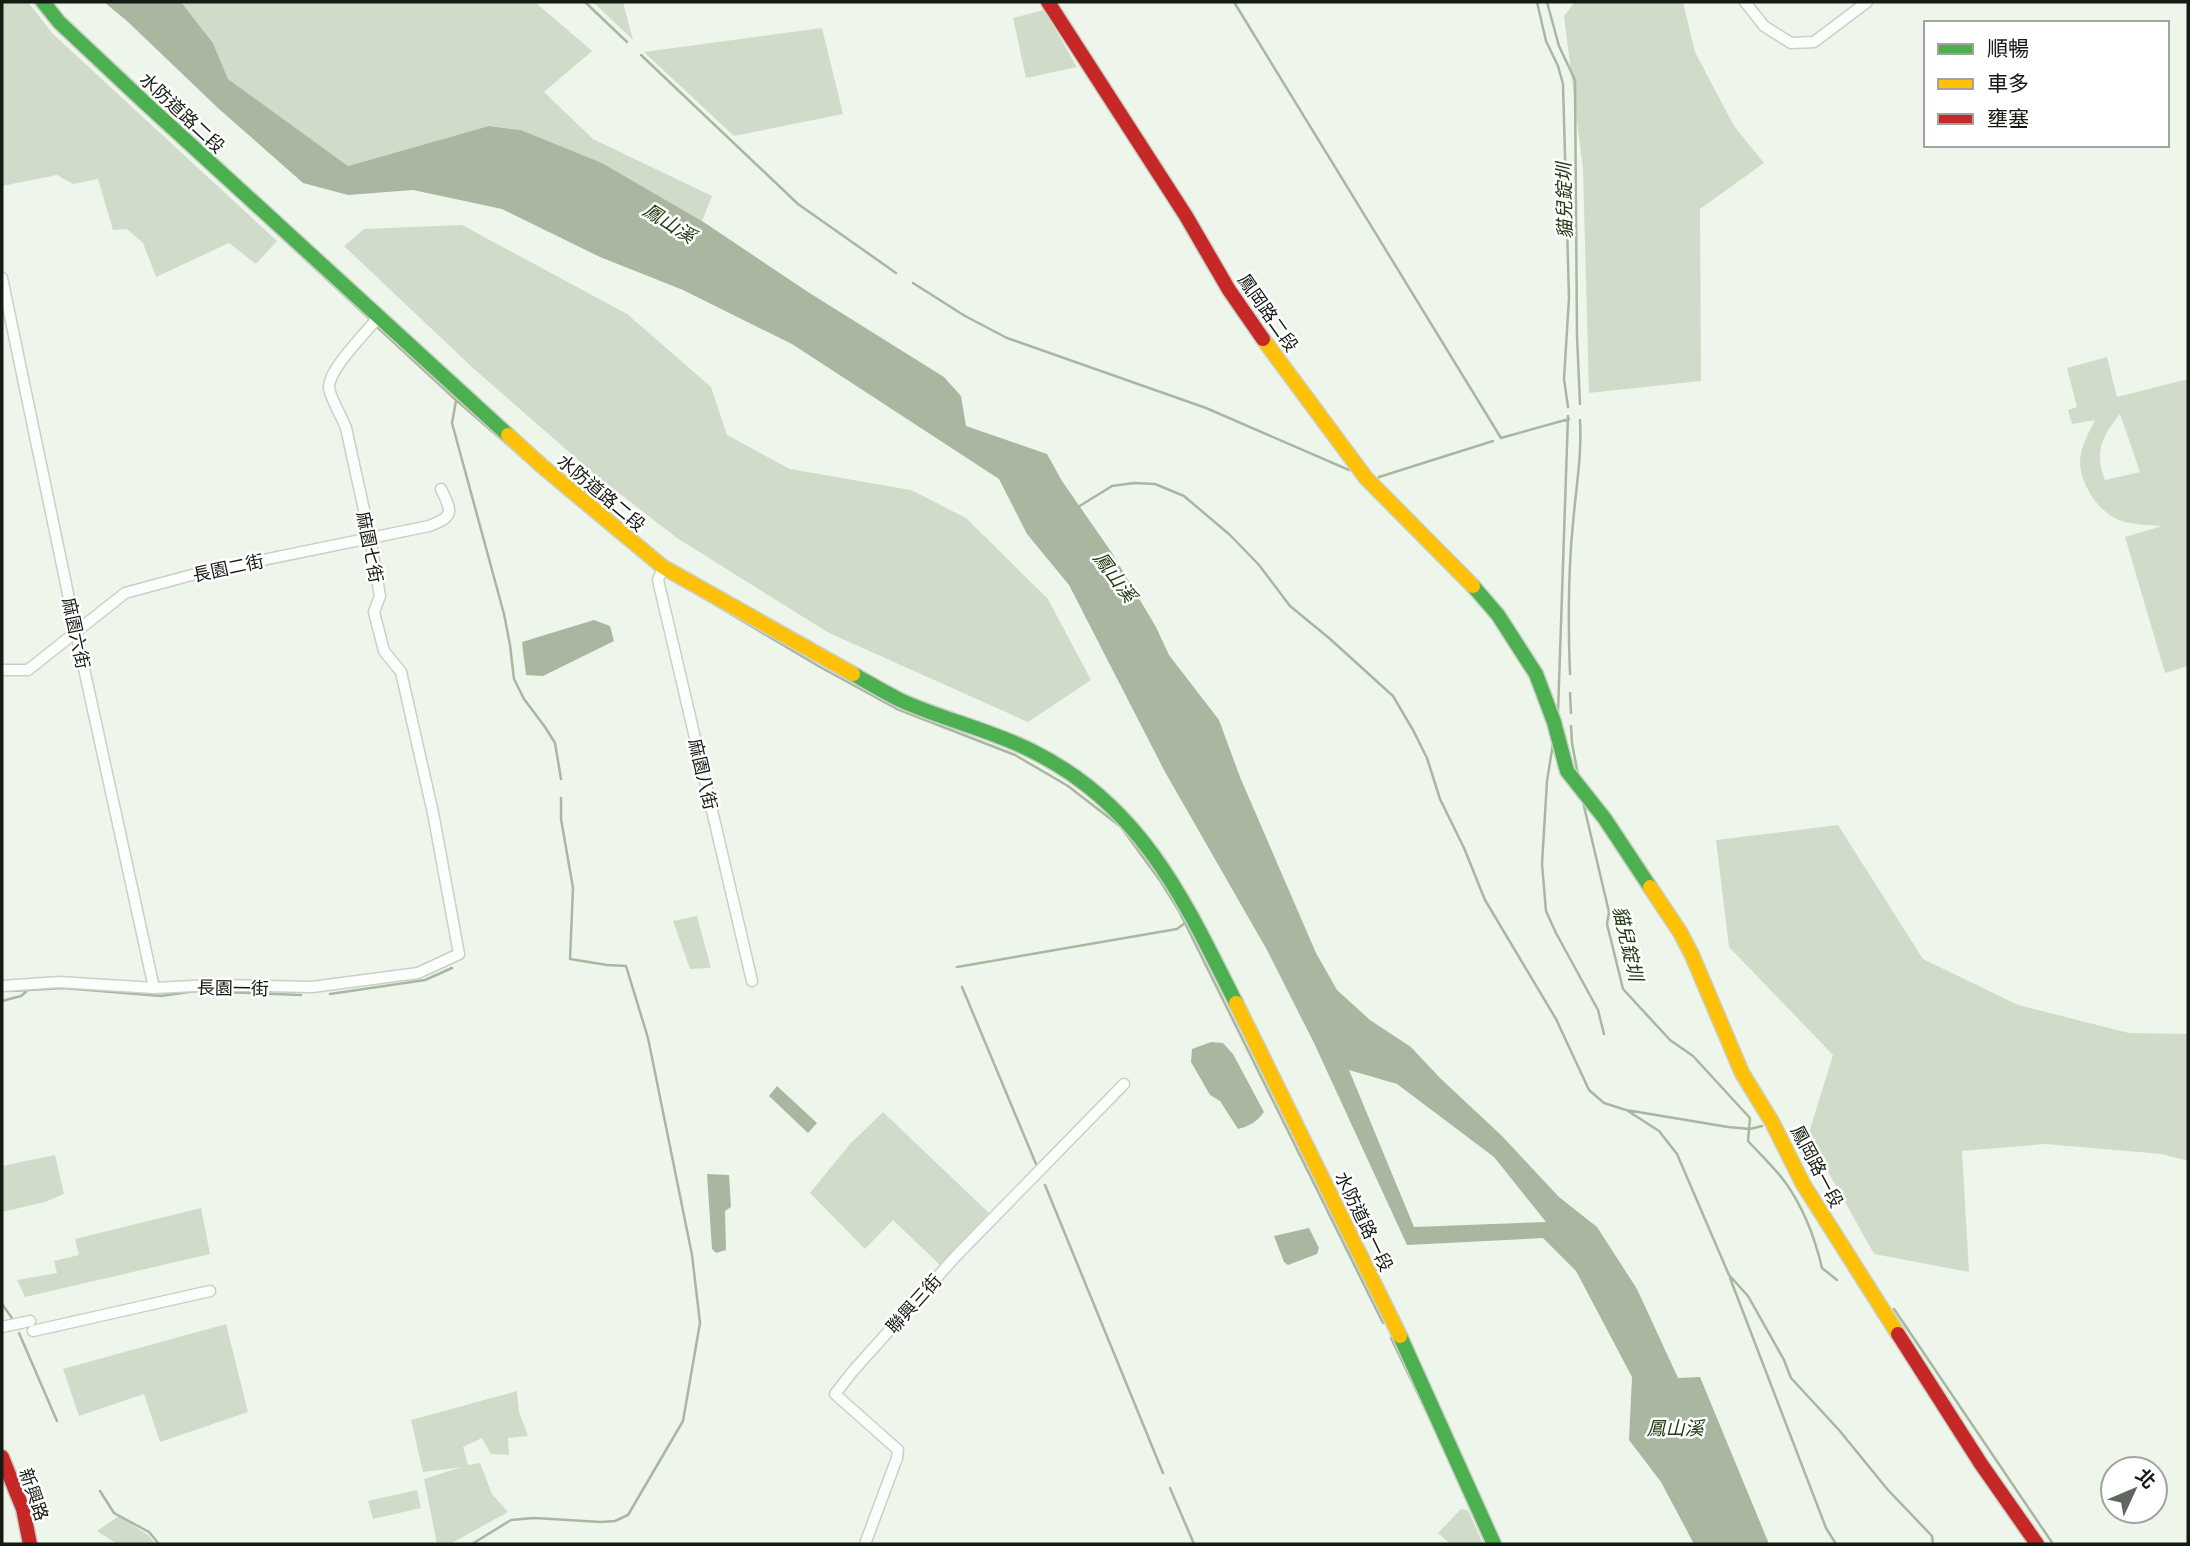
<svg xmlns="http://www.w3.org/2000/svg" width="2190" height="1546" font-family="Literata,'Noto Sans TC',serif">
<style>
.green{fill:#d0dcc9;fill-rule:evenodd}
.water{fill:#a9b7a1;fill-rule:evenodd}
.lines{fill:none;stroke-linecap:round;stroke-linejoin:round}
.stream{stroke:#a9b7a1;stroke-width:2.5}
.street-casing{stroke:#c9d0c6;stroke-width:13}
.fast-casing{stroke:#c9d0c6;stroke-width:17}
.slow-casing{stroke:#c9d0c6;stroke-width:17}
.jam-casing{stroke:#c9d0c6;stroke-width:17}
.street{stroke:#fcfefc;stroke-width:10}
.fast{stroke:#4caf50;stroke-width:14}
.slow{stroke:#ffc107;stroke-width:14}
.jam{stroke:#c62828;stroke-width:14}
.labels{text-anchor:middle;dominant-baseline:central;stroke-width:5;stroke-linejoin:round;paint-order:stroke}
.street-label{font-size:18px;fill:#151a12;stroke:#fff}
.water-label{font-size:19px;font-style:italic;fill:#223b10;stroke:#fff}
</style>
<rect width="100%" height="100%" fill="#eef6eb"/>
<path class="green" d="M 2,2 L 28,2 L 53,34 L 277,241 L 256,264 L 229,243 L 156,277 L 143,243 L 127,229 L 113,230 L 98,179 L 73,184 L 57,175 L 2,186 Z
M 181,2 L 535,2 L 592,51 L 544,92 L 593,139 L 712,196 L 702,221 L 602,163 L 521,130 L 490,126 L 348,166 L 228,79 L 213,43 Z
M 593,2 L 623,2 L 633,40 Z
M 1575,2 L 1683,2 L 1695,52 L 1734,126 L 1764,163 L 1700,209 L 1701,381 L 1589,393 L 1583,169 L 1564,16 Z
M 1044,10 L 1077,67 L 1026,78 L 1013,18 Z
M 822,28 L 843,114 L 734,136 L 644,52 Z
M 462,225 L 627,314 L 711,387 L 727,435 L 790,469 L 911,490 L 966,518 L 1048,599 L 1091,680 L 1028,722 L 829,633 L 677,538 L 593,473 L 474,369 L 344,246 L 364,229 Z
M 2107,357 L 2117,397 L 2188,379 L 2188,666 L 2165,673 L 2125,537 L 2162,526 C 2149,525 2132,525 2119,520 C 2098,512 2080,483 2080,462 C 2080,448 2089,432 2095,420 L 2072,424 L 2068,410 L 2077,407 L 2067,368 ZM 2120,414 L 2140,472 L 2105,480 C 2094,452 2102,436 2120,414 Z
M 1838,825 L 1923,959 L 2018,1005 L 2129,1033 L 2188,1034 L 2188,1161 L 2162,1154 L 2045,1144 L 1962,1151 L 1969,1272 L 1874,1254 L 1808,1136 L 1833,1055 L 1729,947 L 1716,840 Z
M 697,916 L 711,968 L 690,969 L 673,921 Z
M 883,1112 L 989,1213 L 940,1265 L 893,1220 L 865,1249 L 810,1193 L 850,1144 Z
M 55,1155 L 64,1194 L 45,1202 L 2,1212 L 2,1166 Z
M 201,1208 L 210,1254 L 25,1297 L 17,1280 L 57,1273 L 54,1261 L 79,1255 L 75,1239 Z
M 226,1324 L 248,1412 L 160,1442 L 144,1394 L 79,1416 L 63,1369 Z
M 517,1391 L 519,1412 L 528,1436 L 508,1438 L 509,1455 L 491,1454 L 482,1438 L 463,1447 L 468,1465 L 480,1463 L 492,1494 L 508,1512 L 450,1544 L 437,1544 L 424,1479 L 462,1467 L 423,1472 L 411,1420 Z
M 417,1490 L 421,1508 L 373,1519 L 368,1501 Z
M 1461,1509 L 1468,1510 L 1483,1544 L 1450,1544 L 1438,1533 Z
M 119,1516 L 148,1535 L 156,1544 L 117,1544 L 97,1531 Z"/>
<path class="water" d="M 104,2 L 181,2 L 213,43 L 228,79 L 348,166 L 489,126 L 521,130 L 602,163 L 702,221 L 808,292 L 944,377 L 961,396 L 966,426 L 1047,454 L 1062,481 L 1112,553 L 1156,627 L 1169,655 L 1219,720 L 1240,777 L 1316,953 L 1337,990 L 1370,1020 L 1411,1047 L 1440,1078 L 1502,1136 L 1559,1197 L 1597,1227 L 1637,1289 L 1678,1378 L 1700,1377 L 1769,1544 L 1694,1544 L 1661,1482 L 1629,1440 L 1632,1377 L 1576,1271 L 1543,1238 L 1407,1245 L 1314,1043 L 1267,950 L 1165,772 L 1069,585 L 1027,534 L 999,479 L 792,344 L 683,290 L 600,257 L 502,209 L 413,190 L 348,195 L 303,183 L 219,109 L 127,21 ZM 1349,1070 L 1397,1084 L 1494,1157 L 1546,1222 L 1414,1227 Z
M 594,620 L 610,626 L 614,641 L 543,676 L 526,675 L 522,642 Z
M 1211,1042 L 1223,1043 L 1233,1054 L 1264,1112 C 1258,1121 1248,1127 1238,1129 L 1220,1101 L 1210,1095 L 1191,1062 L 1192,1049 Z
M 777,1086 L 817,1123 L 808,1133 L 769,1096 Z
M 707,1174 L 729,1175 L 731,1207 L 725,1211 L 726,1250 L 716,1253 L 712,1249 Z
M 1309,1228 L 1319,1248 L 1317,1254 L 1288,1265 L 1284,1262 L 1274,1236 Z"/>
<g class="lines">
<path class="stream" d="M 34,2 L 49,20
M 585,2 L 627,42
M 1234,2 L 1501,438 L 1569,419
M 1537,2 L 1546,41 L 1558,66 L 1563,84 L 1569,298 L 1564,379 L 1568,407
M 1547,2 L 1559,46 L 1575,80 L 1577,336 L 1580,404
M 641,55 L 798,204 L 896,273
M 243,202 L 372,321
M 913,283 L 965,316 L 1007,338 L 1206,408 L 1349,470
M 376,326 L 456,400 L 525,460
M 456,401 L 452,423 L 504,614 L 510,645 L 514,679 L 524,699 L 545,727 L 555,743 L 561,779
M 1379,477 L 1493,441
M 556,487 L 626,545
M 1078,507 L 1112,486 L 1134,483 L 1155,484 L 1184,496 L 1230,535 L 1259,565 L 1290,606 L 1329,638 L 1393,696 L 1413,730 L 1427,758 L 1440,799 L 1464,848 L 1485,900 L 1556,1019 L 1589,1090 L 1604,1103 L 1626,1110 L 1728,1127 L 1750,1129 L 1762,1126
M 692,591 L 820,667 L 897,709 L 1015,755 L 1068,786 L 1121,827 L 1161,882 L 1179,911 L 1383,1323
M 1570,674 C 1568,624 1568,573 1573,523 C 1576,488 1582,455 1580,420
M 1570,693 L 1571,713
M 1558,713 L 1568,416
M 1571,726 L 1572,743 L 1578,775
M 1553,744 L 1547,781 L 1542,864 L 1546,911 L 1556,933 L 1598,1010 L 1604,1034
M 1583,802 L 1609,912 L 1607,924 L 1623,989 L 1670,1040 L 1693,1056 L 1750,1118 L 1748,1141 C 1760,1154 1774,1167 1785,1182 C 1803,1207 1815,1238 1822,1268 L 1837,1280
M 957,967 L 1177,929 L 1185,923
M 962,987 L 1036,1164
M 11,991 L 63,988 L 161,996 L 196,991 L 301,995
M 330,994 L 425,980 L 452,968
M 2,1001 L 21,996 L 27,991
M 1628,1111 L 1659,1131 L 1677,1154 L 1729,1275 L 1748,1296 L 1784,1360 L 1791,1378 L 1839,1430 L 1888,1490 L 1932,1536 L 1933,1544
M 1045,1185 L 1163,1473
M 1730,1278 L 1826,1528 L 1836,1544
M 2,1304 L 14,1321
M 1894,1309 L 2053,1544
M 19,1333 L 57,1421
M 1391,1338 L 1432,1423
M 1170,1488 L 1194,1544
M 100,1491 L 114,1513 L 149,1532 L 159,1544
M 1468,1503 L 1486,1544
M 472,1544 L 511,1520 L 534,1518 L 601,1522 L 615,1521 L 628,1515 L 683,1421 L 700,1323 L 692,1255 L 648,1038 L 626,966 L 607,965 L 570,959 L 573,888 L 561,819 L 561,798"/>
<g class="street-casing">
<path id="street" d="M 1745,2 L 1764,26 L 1791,43 L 1814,42 L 1867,2
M 2,278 L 76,632 L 154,988
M 663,567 L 658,580 L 752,981
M 2,670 L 28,670 L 125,593 L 199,573 L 429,526 C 455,516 452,512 441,489
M 2,986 L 59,982 L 154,988 L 213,985 L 312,987 L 418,973 L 459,954 L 433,813 L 401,672 L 384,651 L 374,612 L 380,596 L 370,537 L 346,428 C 342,417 330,397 329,388 C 328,369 367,332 379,316
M 2,1327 L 30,1321
M 33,1331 L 210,1291
M 865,1544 L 897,1458 L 898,1450 L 835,1394 L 853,1371 L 956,1256 L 1124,1084"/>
</g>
<g class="fast-casing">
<path id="fast" d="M 43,2 L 59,22 L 143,101 L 508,435
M 1473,586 L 1498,615 L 1536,674 L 1554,722 L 1567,771 L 1605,819 L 1650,887
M 853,674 C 869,683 884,692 900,700 C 943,720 992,730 1034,752 C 1142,806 1185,901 1236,1003
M 1400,1336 L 1494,1544"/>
</g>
<g class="slow-casing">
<path id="slow" d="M 1263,339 L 1366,478 L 1473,586
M 508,435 L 542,466 L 663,567 L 853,674
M 1650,887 L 1680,932 L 1692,955 L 1742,1073 L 1772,1122 L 1803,1184 L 1898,1334
M 1236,1003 L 1400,1336"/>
</g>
<g class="jam-casing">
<path id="jam" d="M 1048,2 L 1186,216 L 1229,290 L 1263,339
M 1898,1334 L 1981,1464 L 2037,1544
M 2,1457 L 23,1509 L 30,1544"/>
</g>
<use href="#street" class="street"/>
<use href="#fast" class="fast"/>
<use href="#slow" class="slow"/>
<use href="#jam" class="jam"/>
</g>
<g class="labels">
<g class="street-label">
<text transform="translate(183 112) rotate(43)">水防道路二段</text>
<text transform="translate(1269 312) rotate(55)">鳳岡路二段</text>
<text transform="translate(602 492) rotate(40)">水防道路二段</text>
<text transform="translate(371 547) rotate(79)">麻園七街</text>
<text transform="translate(228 567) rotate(-12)">長園二街</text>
<text transform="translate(77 633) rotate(78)">麻園六街</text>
<text transform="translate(704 774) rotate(77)">麻園八街</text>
<text transform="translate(233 987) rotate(1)">長園一街</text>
<text transform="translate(1818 1166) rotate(62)">鳳岡路一段</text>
<text transform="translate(1365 1221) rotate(64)">水防道路一段</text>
<text transform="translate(913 1303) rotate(-48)">聯興三街</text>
<text transform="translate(35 1494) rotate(71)">新興路</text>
</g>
<g class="water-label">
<text transform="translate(1563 201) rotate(-91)">貓兒錠圳</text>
<text transform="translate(670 222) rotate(32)">鳳山溪</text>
<text transform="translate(1116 576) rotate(53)">鳳山溪</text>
<text transform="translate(1629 943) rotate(77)">貓兒錠圳</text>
<text x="1675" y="1427">鳳山溪</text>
</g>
</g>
<rect width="2190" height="1546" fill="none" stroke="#151a12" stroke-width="7"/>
<rect x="1924" y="21" width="245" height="126" fill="#ffffff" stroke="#a1a3a0" stroke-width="2"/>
<rect x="1938" y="44" width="35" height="10" fill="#4caf50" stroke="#a1a3a0" stroke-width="2"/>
<text x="1987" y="56" font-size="21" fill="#151a12">順暢</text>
<rect x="1938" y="79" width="35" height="10" fill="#ffc107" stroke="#a1a3a0" stroke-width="2"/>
<text x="1987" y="91" font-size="21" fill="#151a12">車多</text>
<rect x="1938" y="114" width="35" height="10" fill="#c62828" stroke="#a1a3a0" stroke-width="2"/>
<text x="1987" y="126" font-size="21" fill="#151a12">壅塞</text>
<g transform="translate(2134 1490) rotate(46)"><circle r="33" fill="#ffffff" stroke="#a1a3a0" stroke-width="2"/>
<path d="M0-5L12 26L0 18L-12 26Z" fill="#61675e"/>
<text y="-10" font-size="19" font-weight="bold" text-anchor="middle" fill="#151a12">北</text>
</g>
</svg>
